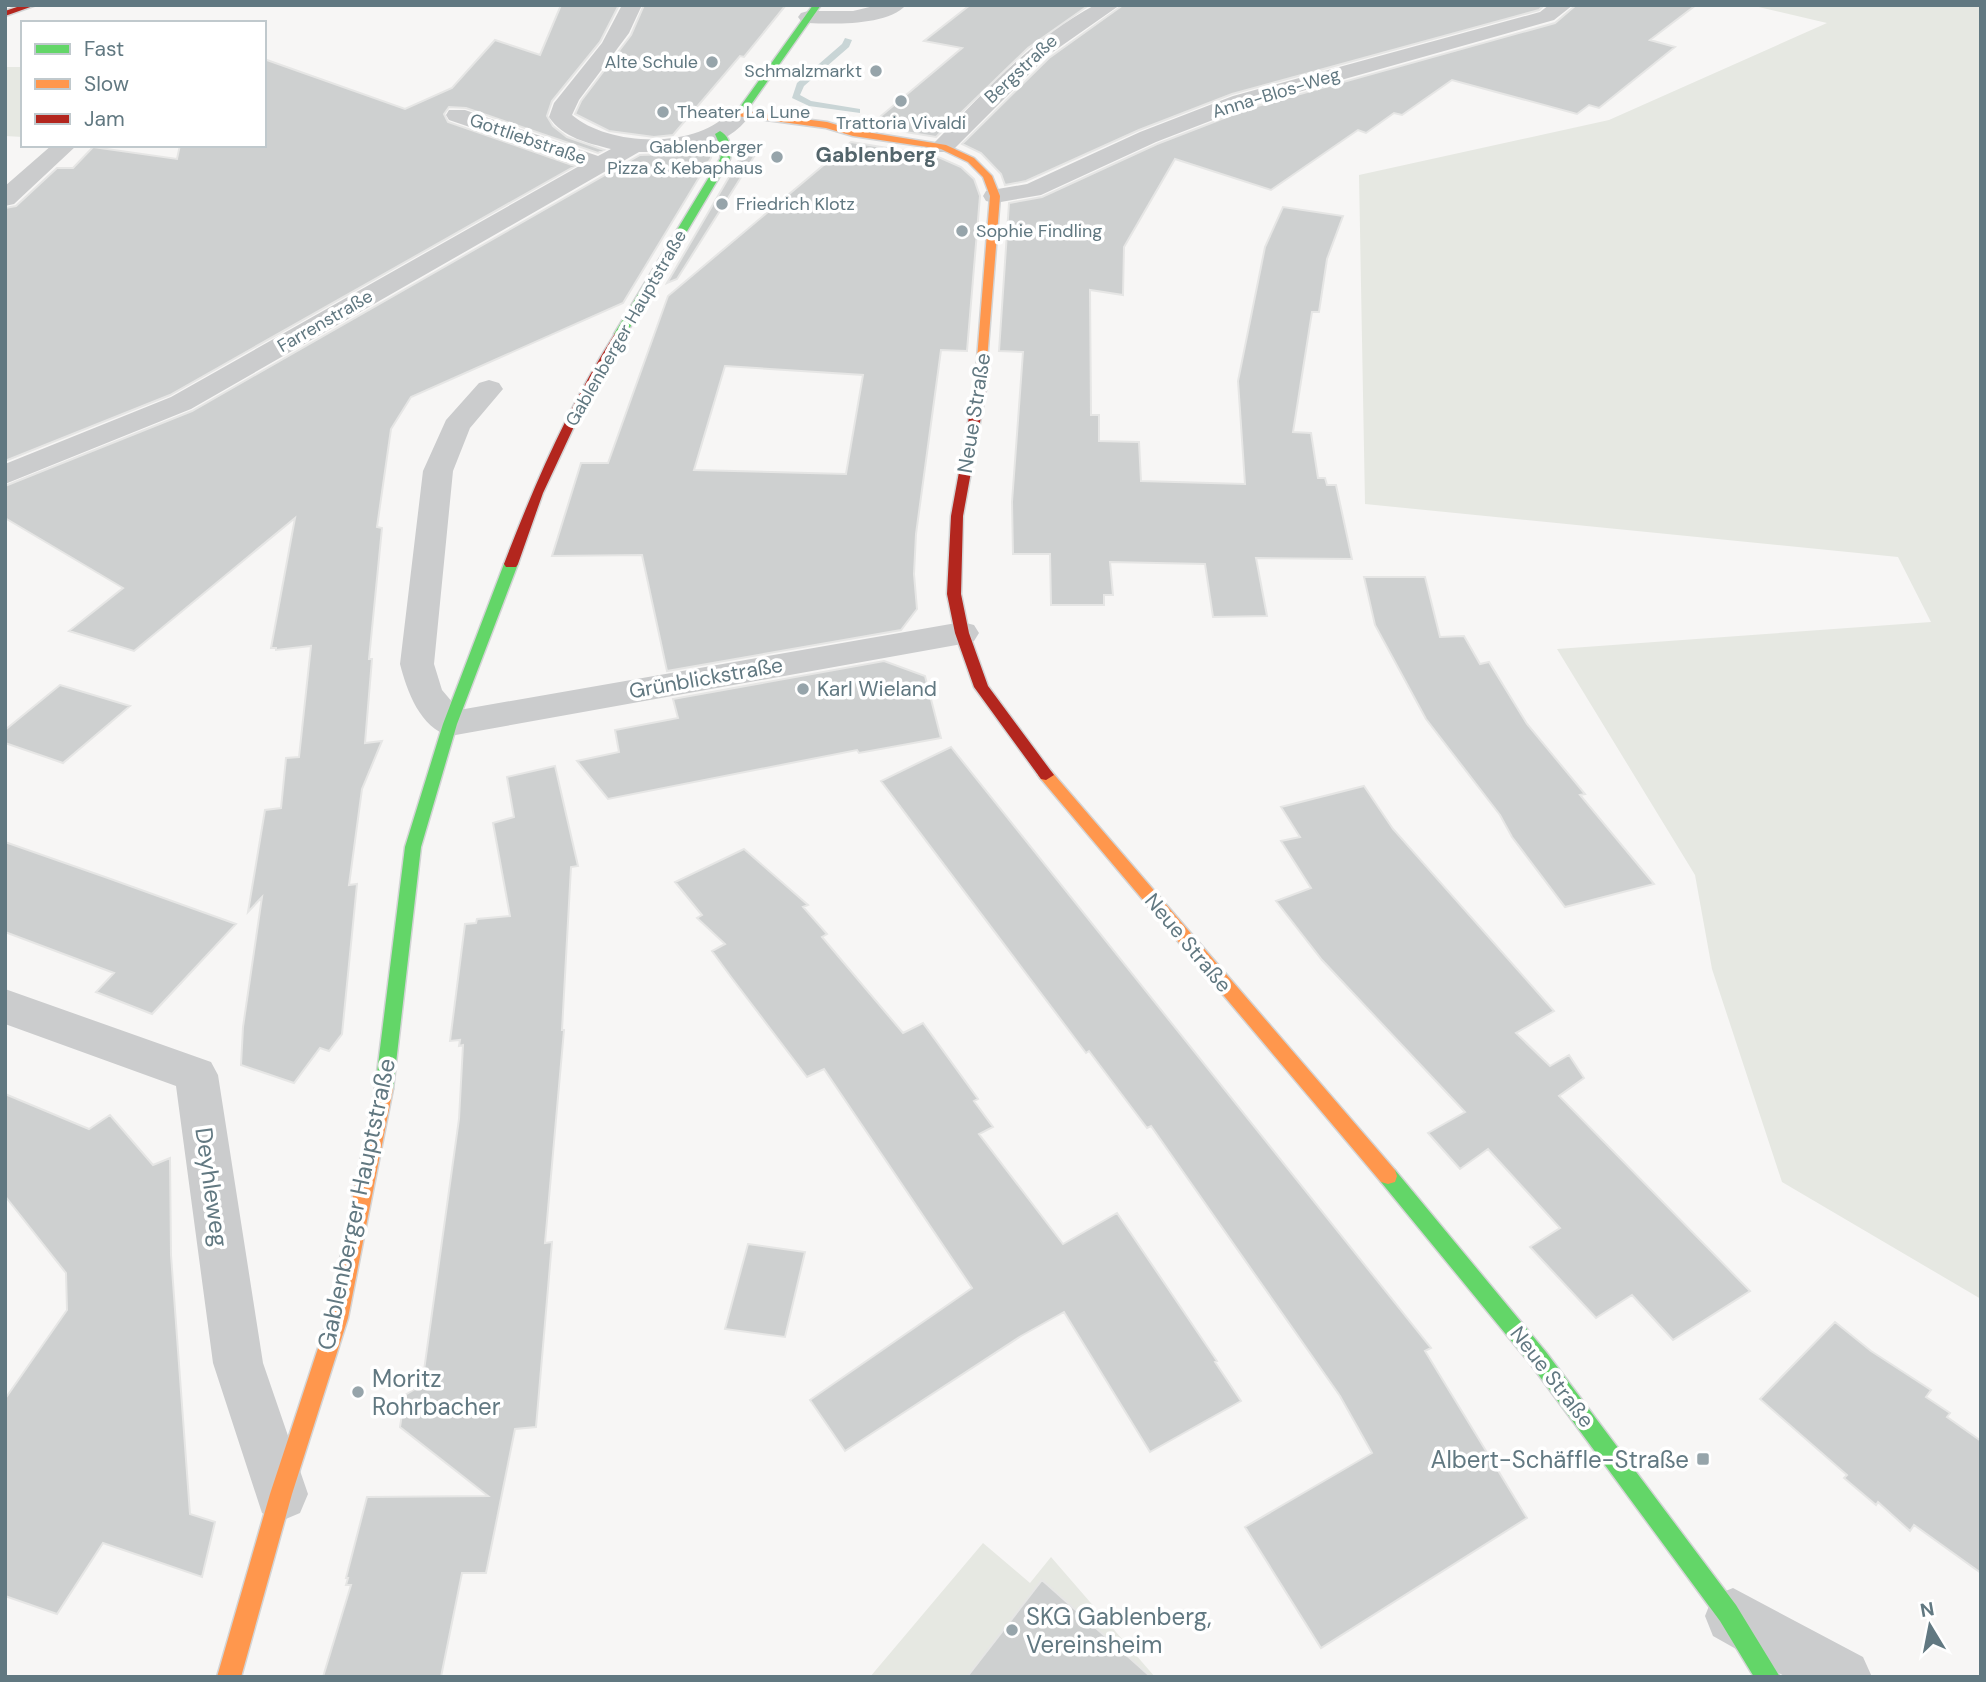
<svg xmlns="http://www.w3.org/2000/svg" width="1986" height="1682" font-family="'DM Sans',sans-serif">
<style>
.green{fill:#e6e8e2}
.lines{fill:none;stroke-linecap:round;stroke-linejoin:round}
.stream{fill:#c9d5d6;fill-rule:evenodd}
.building{fill:#ced0d0;stroke:#e6e6e5;stroke-width:2;fill-rule:evenodd}
.fast-casing{stroke:#d3d4d5;stroke-width:3}
.slow-casing{stroke:#d3d4d5;stroke-width:3}
.jam-casing{stroke:#d3d4d5;stroke-width:3}
.street{fill:#cbcccd;fill-rule:evenodd}
.fast{fill:#63d668;fill-rule:evenodd}
.slow{fill:#ff974d;fill-rule:evenodd}
.jam{fill:#b3261e;fill-rule:evenodd}
.poi-dot{fill:#96a4aa;stroke:#fff;stroke-width:2.5}
.labels{text-anchor:middle;dominant-baseline:central;stroke-width:7;stroke-linejoin:round;paint-order:stroke}
.far-poi-label{font-size:18px;fill:#617881;stroke:#fff;text-anchor:end}
.far-street-label{font-size:18px;fill:#617881;stroke:#fff}
.far-quarter-label{font-size:21px;font-weight:bold;fill:#53656b;stroke:#fff}
.street-label{font-size:21px;fill:#617881;stroke:#fff}
.poi-label{font-size:21px;fill:#617881;stroke:#fff;text-anchor:start}
.near-street-label{font-size:24px;fill:#617881;stroke:#fff}
.near-poi-label{font-size:24px;fill:#617881;stroke:#fff;text-anchor:start}
</style>
<rect width="100%" height="100%" fill="#f7f6f5"/>
<path class="green" d="M 1750,5 L 1981,5 L 1981,1299 L 1782,1182 L 1712,969 L 1695,875 L 1557,649 L 1931,622 L 1898,557 L 1365,504 L 1359,175 L 1609,120 L 1827,23 Z
M 5,67 L 23,67 L 23,137 L 5,136 Z
M 983,1543 L 1030,1583 L 1051,1557 L 1155,1677 L 870,1677 Z"/>
<g class="lines">
<path class="stream" d="M 845,38 L 852,40 L 849,47 L 804,86 L 800,95 L 811,101 L 860,109 L 860,113 L 809,106 L 792,98 L 797,83 L 842,44 Z"/>
</g>
<path class="building" d="M 561,5 L 619,5 L 600,42 L 552,101 L 547,116 L 553,126 L 567,137 L 604,150 L 598,153 L 466,108 L 449,107 L 444,114 L 448,122 L 575,166 L 170,395 L 5,461 L 5,208 L 16,206 L 57,168 L 73,168 L 93,147 L 177,159 L 180,145 L 264,145 L 264,59 L 405,109 L 452,88 L 495,40 L 540,55 Z
M 644,5 L 786,5 L 744,57 L 740,56 L 673,135 L 654,137 L 609,131 L 575,114 L 581,101 L 631,35 Z
M 970,5 L 1089,5 L 1028,48 L 936,137 L 869,126 L 962,48 L 924,41 Z
M 1123,5 L 1544,5 L 1539,10 L 1232,94 L 1139,130 L 1026,181 L 1005,185 L 1001,174 L 981,153 L 962,144 L 1049,58 Z
M 1576,5 L 1696,5 L 1650,40 L 1675,47 L 1599,108 L 1589,105 L 1577,114 L 1452,80 L 1402,115 L 1394,113 L 1366,133 L 1358,130 L 1271,190 L 1175,159 L 1124,247 L 1123,295 L 1090,290 L 1091,415 L 1099,415 L 1099,441 L 1139,442 L 1141,481 L 1245,484 L 1238,381 L 1265,247 L 1283,207 L 1343,216 L 1327,259 L 1319,312 L 1312,312 L 1293,432 L 1311,433 L 1318,478 L 1325,478 L 1327,485 L 1336,485 L 1352,559 L 1256,558 L 1267,616 L 1213,617 L 1205,564 L 1110,562 L 1113,595 L 1104,595 L 1104,605 L 1051,605 L 1050,554 L 1013,554 L 1012,502 L 1023,352 L 999,351 L 1009,203 L 1042,197 L 1157,144 L 1250,108 L 1555,23 Z
M 851,142 L 936,156 L 961,167 L 974,179 L 980,196 L 967,351 L 941,350 L 916,534 L 914,574 L 917,609 L 901,630 L 667,671 L 642,555 L 552,556 L 581,463 L 608,463 L 668,296 ZM 725,366 L 863,375 L 846,474 L 694,470 Z
M 704,149 L 712,149 L 711,158 L 623,303 L 411,397 L 391,429 L 377,527 L 382,528 L 369,659 L 372,659 L 365,743 L 382,741 L 362,789 L 349,885 L 357,884 L 342,1034 L 329,1051 L 320,1048 L 294,1083 L 241,1065 L 243,1027 L 262,897 L 248,912 L 265,810 L 281,808 L 286,758 L 299,757 L 311,646 L 276,650 L 276,648 L 271,648 L 295,518 L 134,651 L 69,631 L 123,588 L 5,518 L 5,486 L 192,411 L 640,155 L 670,154 Z
M 740,151 L 757,152 L 677,279 L 667,283 L 739,160 Z
M 1364,577 L 1425,577 L 1440,637 L 1464,636 L 1480,664 L 1489,662 L 1527,724 L 1585,794 L 1580,795 L 1654,884 L 1565,907 L 1512,837 L 1500,815 L 1426,719 L 1375,625 Z
M 884,661 L 925,676 L 941,738 L 859,753 L 857,750 L 608,799 L 577,761 L 619,752 L 615,730 L 678,718 L 673,699 Z
M 60,685 L 130,706 L 63,763 L 5,743 L 5,730 Z
M 951,747 L 1431,1348 L 1425,1351 L 1527,1518 L 1321,1648 L 1245,1527 L 1372,1453 L 1340,1396 L 1151,1126 L 1147,1128 L 1089,1051 L 1086,1053 L 881,781 Z
M 555,766 L 578,866 L 571,867 L 562,1030 L 564,1030 L 545,1243 L 552,1242 L 536,1427 L 515,1429 L 486,1573 L 462,1573 L 441,1677 L 323,1677 L 351,1585 L 346,1585 L 348,1578 L 346,1578 L 367,1497 L 488,1496 L 400,1427 L 405,1395 L 422,1385 L 459,1119 L 463,1045 L 459,1046 L 460,1040 L 450,1041 L 465,924 L 476,923 L 477,919 L 510,916 L 493,823 L 514,817 L 507,777 Z
M 1364,786 L 1393,829 L 1554,1011 L 1516,1033 L 1550,1066 L 1569,1055 L 1584,1078 L 1559,1096 L 1750,1291 L 1673,1340 L 1632,1295 L 1596,1318 L 1530,1247 L 1560,1228 L 1488,1149 L 1460,1169 L 1428,1133 L 1465,1112 L 1322,960 L 1276,901 L 1311,888 L 1281,841 L 1300,837 L 1281,807 Z
M 5,842 L 105,877 L 236,924 L 152,1014 L 96,992 L 114,973 L 5,932 Z
M 744,849 L 808,905 L 803,907 L 827,934 L 822,937 L 903,1033 L 923,1023 L 978,1099 L 974,1101 L 993,1127 L 979,1134 L 1063,1244 L 1117,1213 L 1217,1361 L 1215,1362 L 1241,1401 L 1150,1452 L 1064,1312 L 1021,1336 L 845,1451 L 810,1400 L 972,1288 L 824,1069 L 807,1077 L 731,977 L 712,951 L 725,944 L 697,918 L 702,915 L 675,882 Z
M 5,1094 L 89,1129 L 110,1115 L 153,1165 L 170,1158 L 171,1255 L 190,1514 L 215,1522 L 202,1577 L 103,1543 L 57,1614 L 5,1596 L 5,1399 L 67,1310 L 66,1273 L 5,1196 Z
M 748,1244 L 805,1252 L 785,1337 L 725,1329 Z
M 1835,1322 L 1871,1351 L 1931,1390 L 1926,1397 L 1950,1413 L 1947,1417 L 1981,1441 L 1981,1573 L 1914,1525 L 1910,1531 L 1878,1502 L 1876,1505 L 1844,1478 L 1847,1475 L 1760,1399 Z
M 1042,1580 L 1151,1677 L 967,1677 Z"/>
<g class="lines">
<g class="fast-casing">
<path id="fast" d="M 813,5 L 821,5 L 743,116 L 737,116 L 735,114 Z
M 720,131 C 730,136 732,149 730,159 L 626,334 L 616,336 L 614,334 L 720,159 L 722,150 L 715,134 Z
M 511,560 L 518,564 L 457,724 L 421,847 L 393,1089 L 390,1094 L 384,1097 L 378,1094 L 375,1089 L 405,847 L 443,724 L 504,564 Z
M 1388,1168 L 1395,1170 L 1546,1352 L 1736,1605 L 1780,1677 L 1754,1677 L 1720,1621 L 1532,1366 L 1381,1182 L 1379,1176 L 1381,1170 Z"/>
</g>
<g class="slow-casing">
<path id="slow" d="M 740,111 L 827,122 L 854,130 L 946,145 L 974,158 L 992,176 L 1000,196 L 985,386 L 981,387 L 975,384 L 990,196 L 983,177 L 968,162 L 941,149 L 853,136 L 826,128 L 737,116 L 737,112 Z
M 1046,770 L 1051,771 L 1395,1170 L 1397,1176 L 1395,1182 L 1388,1184 L 1381,1182 L 1041,779 L 1038,775 Z
M 384,1081 L 390,1084 L 393,1089 L 348,1318 L 292,1494 L 241,1677 L 217,1677 L 270,1494 L 328,1318 L 375,1089 L 378,1084 Z"/>
</g>
<g class="jam-casing">
<path id="jam" d="M 23,5 L 36,5 L 5,16 L 5,11 Z
M 616,332 L 626,334 L 585,403 L 543,493 L 518,564 L 516,567 L 506,567 L 504,564 C 535,483 569,405 616,332 Z
M 981,381 L 987,384 L 963,516 L 961,594 L 969,633 L 988,686 L 1051,771 L 1054,775 L 1046,780 L 1041,779 L 974,687 L 955,633 L 947,594 L 951,516 L 975,384 Z"/>
</g>
<path class="street" d="M 622,5 L 642,5 L 629,33 L 579,100 L 572,115 C 609,147 701,150 732,109 L 748,109 L 751,114 C 726,151 680,152 639,152 L 191,409 L 5,484 L 5,464 L 171,397 L 581,165 L 449,120 L 446,115 L 449,110 L 465,110 L 598,156 L 611,149 C 588,143 563,138 549,117 L 554,103 L 602,43 Z
M 878,5 L 906,5 C 888,26 833,24 808,23 L 801,21 L 798,17 L 801,13 L 808,11 L 853,11 Z
M 1095,5 L 1120,5 L 1047,56 L 951,152 L 935,152 L 932,147 L 935,142 C 985,92 1031,39 1095,5 Z
M 1549,5 L 1573,5 L 1554,20 L 1249,106 L 1156,142 L 1041,195 L 995,203 L 986,201 L 983,196 L 986,191 L 1027,184 L 1140,132 L 1233,96 L 1540,12 Z
M 52,145 L 76,146 L 14,204 L 5,206 L 5,186 Z
M 489,380 L 499,383 L 503,389 L 470,428 L 453,471 L 434,664 L 442,690 L 459,710 L 962,622 L 974,625 L 979,633 L 974,641 L 962,644 L 450,736 C 420,728 407,691 400,664 L 423,471 L 446,420 L 479,383 Z
M 5,989 L 211,1062 L 218,1075 L 263,1363 L 308,1494 L 300,1513 L 281,1521 L 262,1513 L 213,1363 L 176,1086 L 5,1024 Z
M 1733,1588 L 1863,1657 L 1872,1677 L 1786,1677 L 1713,1636 L 1705,1616 L 1713,1596 Z"/>
<use href="#fast" class="fast"/>
<use href="#slow" class="slow"/>
<use href="#jam" class="jam"/>
</g>
<g class="poi-dot">
<circle cx="712" cy="62" r="7"/>
<circle cx="876" cy="71" r="7"/>
<circle cx="901" cy="101" r="7"/>
<circle cx="663" cy="112" r="7"/>
<circle cx="777" cy="157" r="7"/>
<circle cx="722" cy="204" r="7"/>
<circle cx="962" cy="231" r="7"/>
<circle cx="803" cy="689" r="7"/>
<circle cx="358" cy="1392" r="7"/>
<rect x="1696" y="1452" width="14" height="14" rx="3.5"/>
<circle cx="1012" cy="1630" r="7"/>
</g>
<g class="labels">
<g class="far-poi-label">
<text x="698" y="62">Alte Schule</text>
<text x="862" y="71">Schmalzmarkt</text>
<text x="677" y="112" text-anchor="start">Theater La Lune</text>
<text x="901" y="123" text-anchor="middle">Trattoria Vivaldi</text>
<text x="763" y="147">Gablenberger<tspan x="763" dy="21">Pizza &amp; Kebaphaus</tspan></text>
<text x="736" y="204" text-anchor="start">Friedrich Klotz</text>
<text x="976" y="231" text-anchor="start">Sophie Findling</text>
</g>
<g class="far-street-label">
<text transform="translate(1021 69) rotate(-43)">Bergstraße</text>
<text transform="translate(1276 93) rotate(-17)">Anna-Blos-Weg</text>
<text transform="translate(528 139) rotate(19)">Gottliebstraße</text>
<text transform="translate(325 321) rotate(-30)">Farrenstraße</text>
<text transform="translate(626 328) rotate(-60)">Gablenberger Hauptstraße</text>
</g>
<g class="far-quarter-label">
<text x="876" y="155">Gablenberg</text>
</g>
<g class="street-label">
<text transform="translate(974 413) rotate(-81)">Neue Straße</text>
<text transform="translate(706 678) rotate(-10)">Grünblickstraße</text>
<text transform="translate(1188 943) rotate(50)">Neue Straße</text>
<text transform="translate(1552 1377) rotate(52)">Neue Straße</text>
</g>
<g class="poi-label">
<text x="817" y="689">Karl Wieland</text>
</g>
<g class="near-street-label">
<text transform="translate(212 1187) rotate(82)">Deyhleweg</text>
<text transform="translate(356 1204) rotate(-78)">Gablenberger Hauptstraße</text>
</g>
<g class="near-poi-label">
<text x="372" y="1378">Moritz<tspan x="372" dy="28">Rohrbacher</tspan></text>
<text x="1689" y="1459" text-anchor="end">Albert-Schäffle-Straße</text>
<text x="1026" y="1616">SKG Gablenberg,<tspan x="1026" dy="28">Vereinsheim</tspan></text>
</g>
</g>
<rect width="1986" height="1682" fill="none" stroke="#617881" stroke-width="14"/>
<rect x="21" y="21" width="245" height="126" fill="#ffffff" stroke="#c0c9cd" stroke-width="2"/>
<rect x="35" y="44" width="35" height="10" fill="#63d668" stroke="#c0c9cd" stroke-width="2"/>
<text x="84" y="56" font-size="21" fill="#617881">Fast</text>
<rect x="35" y="79" width="35" height="10" fill="#ff974d" stroke="#c0c9cd" stroke-width="2"/>
<text x="84" y="91" font-size="21" fill="#617881">Slow</text>
<rect x="35" y="114" width="35" height="10" fill="#b3261e" stroke="#c0c9cd" stroke-width="2"/>
<text x="84" y="126" font-size="21" fill="#617881">Jam</text>
<g transform="translate(1930 1626) rotate(350)" stroke="#ffffff" stroke-width="5" paint-order="stroke">
<path d="M0-5L12 26L0 18L-12 26Z" fill="#617881"/>
<text y="-10" font-size="19" font-weight="bold" text-anchor="middle" fill="#617881">N</text>
</g>
</svg>
